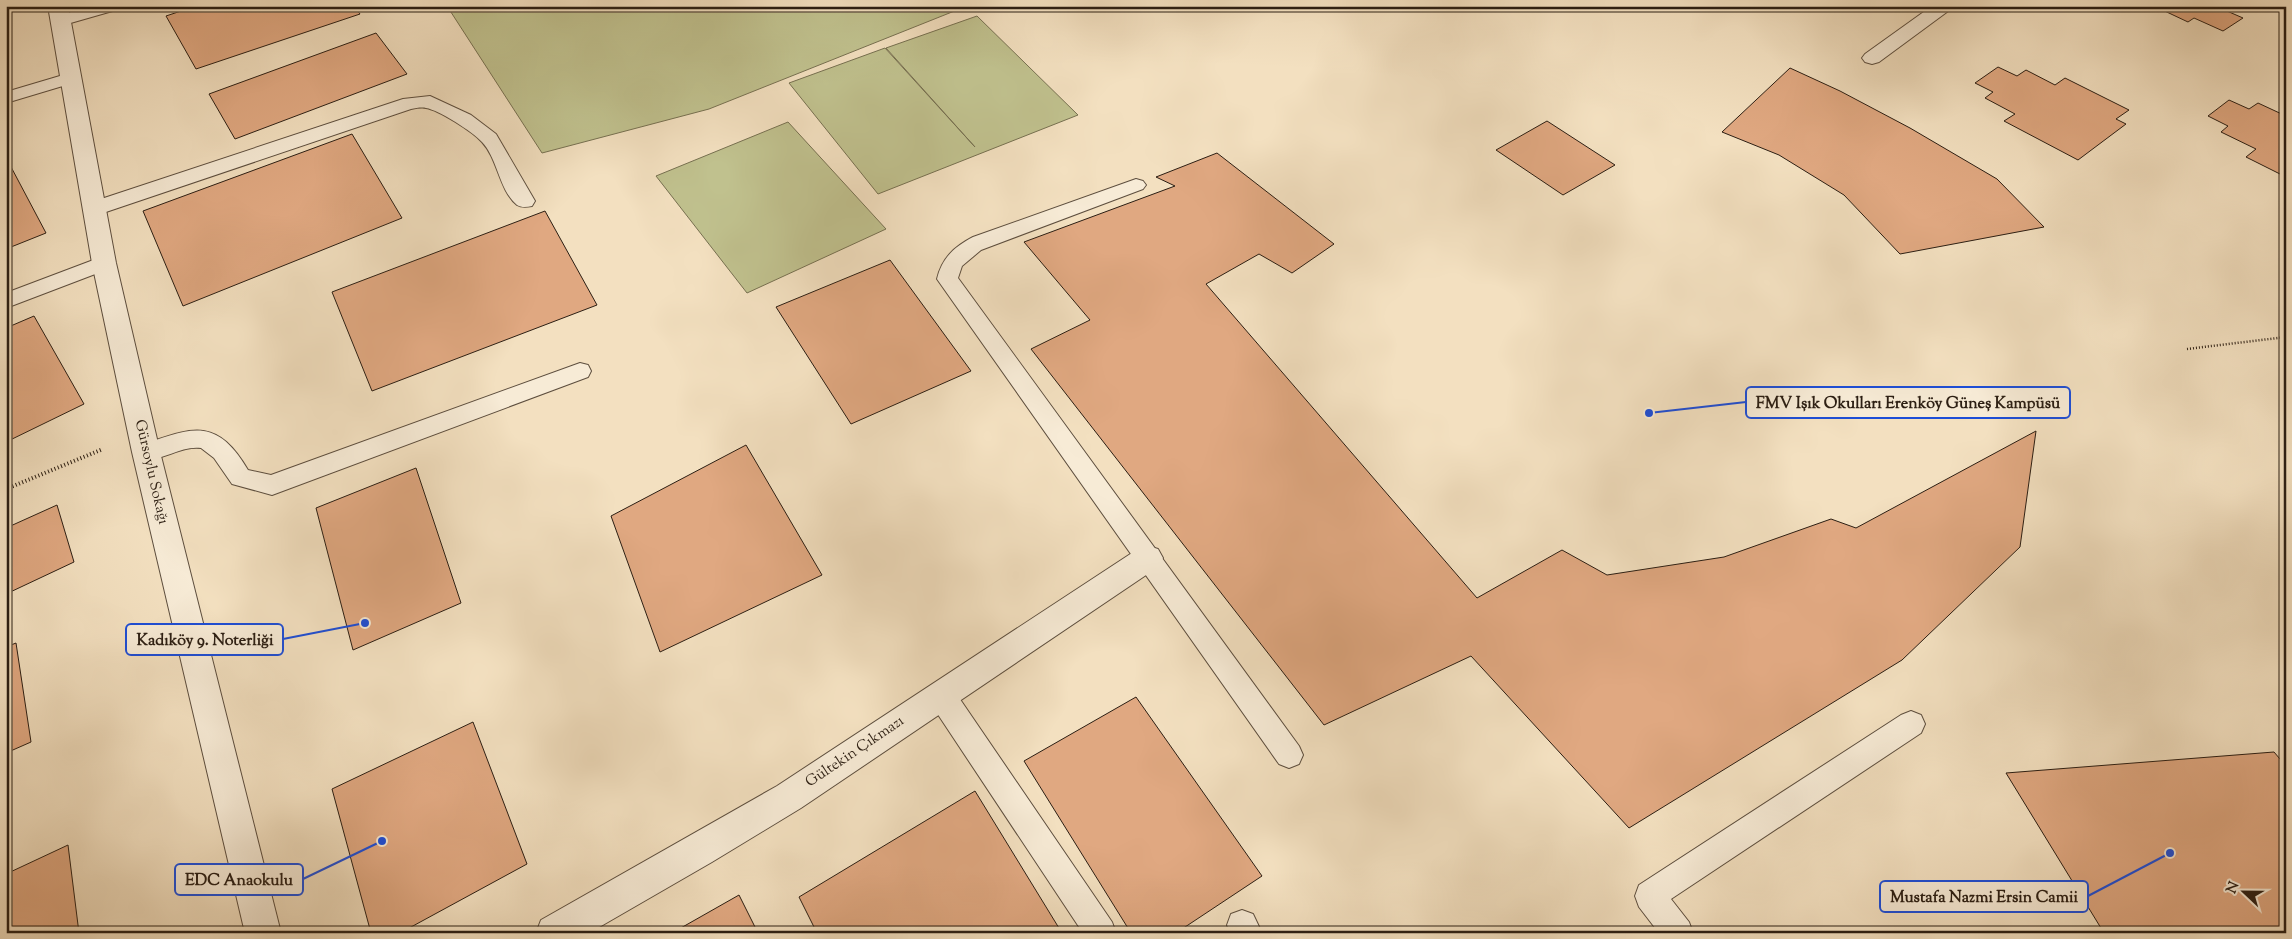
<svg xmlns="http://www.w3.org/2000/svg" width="2292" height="939" font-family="'Sorts Mill Goudy',serif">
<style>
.green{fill:#c0c18e;stroke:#767050}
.building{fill:#e0a881;stroke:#2b1e13}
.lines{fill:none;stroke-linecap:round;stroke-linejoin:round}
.lane-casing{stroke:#5d4e3e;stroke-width:2}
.street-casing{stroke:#5d4e3e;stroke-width:2}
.path-far1{stroke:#2b1e13;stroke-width:2.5;stroke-dasharray:1 2;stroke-linecap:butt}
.path{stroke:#2b1e13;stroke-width:4;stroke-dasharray:1 2.5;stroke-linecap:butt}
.lane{fill:#f7ebd6;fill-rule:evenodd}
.street{fill:#f7ebd6;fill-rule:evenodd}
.labels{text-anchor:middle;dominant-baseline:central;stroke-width:4;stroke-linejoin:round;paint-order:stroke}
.street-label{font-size:15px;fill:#2b1e13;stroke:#f7ebd6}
.leader{fill:none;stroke:#1d4ed8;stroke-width:2}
.callout-dot{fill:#1d4ed8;stroke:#f7ebd6;stroke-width:2}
.callout{fill:#f7ebd6;stroke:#1d4ed8;stroke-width:2}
.callout-label{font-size:16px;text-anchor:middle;font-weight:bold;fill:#2b1e13}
</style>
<rect width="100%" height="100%" fill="#f3e0c0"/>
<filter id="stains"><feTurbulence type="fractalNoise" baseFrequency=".004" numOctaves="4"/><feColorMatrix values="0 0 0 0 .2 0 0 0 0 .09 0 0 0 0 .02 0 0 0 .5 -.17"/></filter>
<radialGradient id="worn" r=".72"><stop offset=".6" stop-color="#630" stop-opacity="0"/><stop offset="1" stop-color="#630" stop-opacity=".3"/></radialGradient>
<path class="green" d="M 447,6 L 967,6 L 709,109 L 542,153 Z
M 977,16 L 1078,115 L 878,194 L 789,83 L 885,48 L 975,147 L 886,48 Z
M 788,122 L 886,229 L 747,293 L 656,176 Z"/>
<path class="building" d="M 196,6 L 354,6 L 360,14 L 196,69 L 166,16 Z
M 2154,6 L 2223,6 L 2220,8 L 2243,18 L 2223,31 L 2194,18 L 2188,22 Z
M 376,33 L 407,74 L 235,139 L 209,94 Z
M 1998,67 L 2017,76 L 2026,70 L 2055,85 L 2065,78 L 2129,110 L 2116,119 L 2126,124 L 2078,160 L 2004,121 L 2015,114 L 1985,98 L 1993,92 L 1975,83 Z
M 1790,68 L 1840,91 L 1910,128 L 1997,179 L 2044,227 L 1900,254 L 1844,195 L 1779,155 L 1722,132 Z
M 2229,100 L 2249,109 L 2258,103 L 2286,116 L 2286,177 L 2246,157 L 2256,149 L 2221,132 L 2228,126 L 2208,116 Z
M 1547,121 L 1615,165 L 1563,195 L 1496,150 Z
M 352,134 L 402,218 L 183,306 L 143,211 Z
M 1217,153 L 1334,244 L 1292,273 L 1259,254 L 1206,284 L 1477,598 L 1562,550 L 1607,575 L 1724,557 L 1831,519 L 1856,528 L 2036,431 L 2020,547 L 1902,660 L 1629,828 L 1471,656 L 1324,725 L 1031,349 L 1090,320 L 1024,242 L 1175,186 L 1156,177 Z
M 10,165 L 46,233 L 6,249 L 6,167 Z
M 545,211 L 597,305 L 372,391 L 332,292 Z
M 890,260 L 971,371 L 851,424 L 776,307 Z
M 34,316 L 84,404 L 6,442 L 6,328 Z
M 746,445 L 822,575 L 660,652 L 611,516 Z
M 416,468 L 461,603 L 353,650 L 316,508 Z
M 57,505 L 74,562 L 6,594 L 6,528 Z
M 16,643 L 31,742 L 6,753 L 6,647 Z
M 1136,697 L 1262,876 L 1176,933 L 1131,933 L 1024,761 Z
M 473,722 L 527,864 L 400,933 L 371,933 L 332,789 Z
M 2274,752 L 2286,766 L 2286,933 L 2104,933 L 2006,773 Z
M 975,791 L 1062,933 L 817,933 L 799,897 Z
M 68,845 L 79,933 L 6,933 L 6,874 Z
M 739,895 L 758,933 L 672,933 Z"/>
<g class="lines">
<g class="lane-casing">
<path id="lane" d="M 91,6 L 118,6 L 116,10 L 60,26 L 54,25 L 51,21 L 54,17 Z
M 70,73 L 76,74 L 79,78 L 76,82 L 6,103 L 6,92 Z
M 430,96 L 471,115 L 496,134 L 535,201 L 532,206 C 527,207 522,208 517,205 C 499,190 498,159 482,142 C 473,132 439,110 426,108 C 422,107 416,108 411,109 L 100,214 L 93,216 L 86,214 L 83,209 L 86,204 L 403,99 Z
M 1136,179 L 1143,181 L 1146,185 L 1143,189 L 981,250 L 962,266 L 958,278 L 1299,746 L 1303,755 L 1299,764 L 1289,768 L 1279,764 L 937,279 C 942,258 954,247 973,237 Z
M 104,256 L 111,258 L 114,263 L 111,268 L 6,308 L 6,293 Z
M 580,363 L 588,365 L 591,371 L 588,377 L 272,495 L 232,484 L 214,458 L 201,448 C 179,445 158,465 138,458 L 134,452 L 138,446 C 190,429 215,414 248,470 L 271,475 Z
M 941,683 L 951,686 L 1112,922 L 1116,933 L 1083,933 L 931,704 L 927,695 L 931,686 Z
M 1911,711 L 1921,715 L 1925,724 L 1921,733 L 1671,899 L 1689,922 L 1693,933 L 1659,933 L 1639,907 L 1635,896 L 1639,885 L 1901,715 Z
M 1242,910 L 1253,914 L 1262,933 L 1230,933 L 1227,925 L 1231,914 Z"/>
</g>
<g class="street-casing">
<path id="street" d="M 48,6 L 68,6 L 116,263 L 160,452 L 281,933 L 245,933 L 132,452 L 92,263 Z
M 1932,6 L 1955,6 L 1879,62 L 1872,64 L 1865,62 L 1862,58 L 1865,54 Z
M 1148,546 L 1158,549 L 1163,558 L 1158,567 L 801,808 L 712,862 L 589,933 L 536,933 L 541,920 L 777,786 L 1138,549 Z"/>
</g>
<path class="path-far1" d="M 2187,349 L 2286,337"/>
<path class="path" d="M 6,489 L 103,449"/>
<use href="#lane" class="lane"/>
<use href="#street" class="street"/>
</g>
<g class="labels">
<g class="street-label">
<text transform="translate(151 472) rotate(77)">Gürsoylu Sokağı</text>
<text transform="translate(855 752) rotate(-34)">Gültekin Çıkmazı</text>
</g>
</g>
<path class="leader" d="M1649 413L1746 402M365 623L283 639M382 841L303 879M2170 853L2088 896"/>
<g class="callout-dot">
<circle cx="1649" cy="413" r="5"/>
<circle cx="365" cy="623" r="5"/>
<circle cx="382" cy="841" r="5"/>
<circle cx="2170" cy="853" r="5"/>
</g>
<g class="callout">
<rect x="1746" y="387" width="324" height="31" rx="5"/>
<rect x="126" y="624" width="157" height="31" rx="5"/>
<rect x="175" y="864" width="128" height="31" rx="5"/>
<rect x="1880" y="881" width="208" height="31" rx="5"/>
</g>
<g class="callout-label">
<text x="1908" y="408">FMV Işık Okulları Erenköy Güneş Kampüsü</text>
<text x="205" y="645">Kadıköy 9. Noterliği</text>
<text x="239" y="885">EDC Anaokulu</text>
<text x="1984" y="902">Mustafa Nazmi Ersin Camii</text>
</g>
<rect width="2292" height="939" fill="none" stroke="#f3e0c0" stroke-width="25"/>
<rect x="8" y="8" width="2277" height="924" fill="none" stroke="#2b1e13" stroke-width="2.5"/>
<rect x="12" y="12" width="2267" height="914" fill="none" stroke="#2b1e13"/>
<g transform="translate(2244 892) rotate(292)" stroke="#f7ebd6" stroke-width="4" paint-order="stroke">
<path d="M0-4L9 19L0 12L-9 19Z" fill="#2b1e13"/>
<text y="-8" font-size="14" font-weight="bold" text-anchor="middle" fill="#2b1e13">N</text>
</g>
<rect width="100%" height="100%" filter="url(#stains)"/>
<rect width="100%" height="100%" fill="url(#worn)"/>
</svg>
